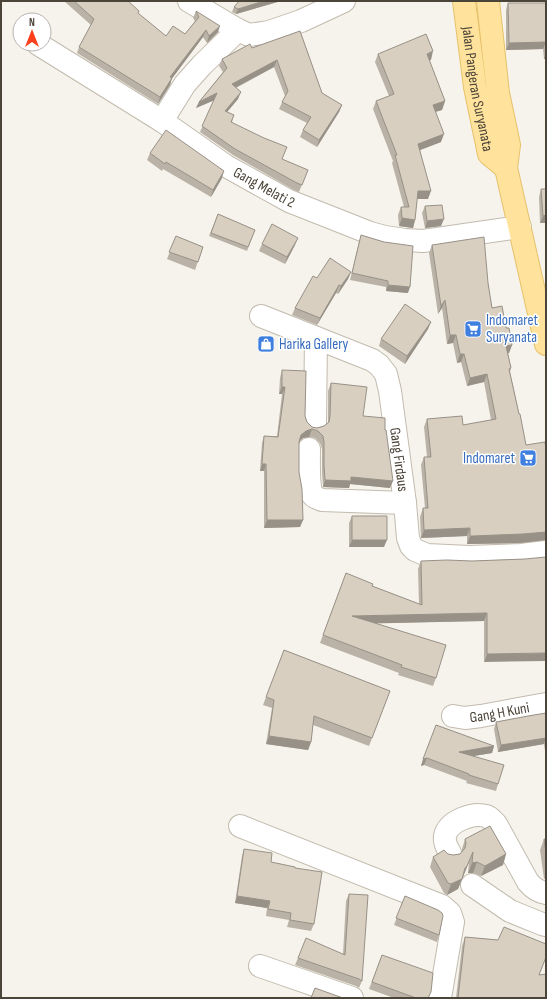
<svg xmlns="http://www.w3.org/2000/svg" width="547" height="999" font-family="'Sofia Sans Condensed',sans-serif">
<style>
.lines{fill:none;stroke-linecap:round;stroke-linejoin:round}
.minor-casing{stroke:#c2bbae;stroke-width:24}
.major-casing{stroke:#e6c16a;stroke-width:24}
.minor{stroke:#fff;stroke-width:22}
.major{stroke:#ffe39c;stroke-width:22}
.wall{fill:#bab2a6}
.shaded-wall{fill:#979187}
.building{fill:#d8cfc1;stroke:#979187}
.labels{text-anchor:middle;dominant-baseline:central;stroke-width:3;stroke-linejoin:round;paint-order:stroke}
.street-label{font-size:15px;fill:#4b4439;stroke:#fff}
.shop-label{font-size:15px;fill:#366cbe;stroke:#fff;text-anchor:start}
</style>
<rect width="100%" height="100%" fill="#f6f3ec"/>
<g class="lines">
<g class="minor-casing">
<g id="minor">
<path d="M 189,1 L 238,30 L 249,35 L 269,32 L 301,21 L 344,1"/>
<path id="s1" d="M 38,44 L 162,121 L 226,166 L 289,201 L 370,233 L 385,237 L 405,240 L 423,241 L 520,227"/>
<path d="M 162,121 L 185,84 L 202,65 L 238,30"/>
<path id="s2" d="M 261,316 L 372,360 L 379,365 L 386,374 L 390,391 L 405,503 L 408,538 L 411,546 L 415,550 L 427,555 L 469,557 L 521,555 L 546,552"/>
<path d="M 315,423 L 316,338"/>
<path d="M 309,449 C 309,459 308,486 312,494 C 314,498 318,498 322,500 L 405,503"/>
<path id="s3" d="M 453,716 L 465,718 L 481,716 L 546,704"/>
<path d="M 240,826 L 442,906 L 450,913 L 453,922 L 440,998"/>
<path d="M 450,853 C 447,848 444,842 445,836 C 448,821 473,812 486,816 C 490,817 493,821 496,824 L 528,882 C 533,888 538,892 546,893"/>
<path d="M 472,885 L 510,911 L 542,924 L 546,925"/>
<path d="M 260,966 L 352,998"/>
</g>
</g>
<g class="major-casing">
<g id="major">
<path id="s4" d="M 464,1 L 475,87 L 489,154 L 506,168"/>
<path d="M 488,1 L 498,93 L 509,145 L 506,168 L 546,344"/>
</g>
</g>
<use href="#minor" class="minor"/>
<use href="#major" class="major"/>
</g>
<path class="wall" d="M 64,1 L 128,1 L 138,14 L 166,36 L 185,34 L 195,21 L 193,18 L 196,11 L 218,32 L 207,43 L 203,37 L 172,78 L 170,85 L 158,104 L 77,53 L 79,47 L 91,25 Z
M 281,1 L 236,14 L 232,12 L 234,7 Z
M 508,3 L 546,3 L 546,59 L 544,59 L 543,49 L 506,50 L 506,10 Z
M 300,31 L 322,93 L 342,105 L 339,112 L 317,147 L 300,137 L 303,130 L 307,123 L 279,109 L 285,96 L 274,67 L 236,88 L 238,99 L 227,112 L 234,115 L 232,122 L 282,159 L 308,170 L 299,192 L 294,190 L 233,155 L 200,132 L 214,100 L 196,108 L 199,102 L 223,72 L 219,66 L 222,59 Z
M 378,54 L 431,60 L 429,60 L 445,101 L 442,110 L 436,112 L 441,142 L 420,150 L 428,199 L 417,199 L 415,220 L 413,228 L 399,226 L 398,215 L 401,207 L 404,207 L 392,163 L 393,161 L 373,109 L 376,101 L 389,96 L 375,62 Z
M 150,153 L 222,178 L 211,197 L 163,169 L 162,171 L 147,160 Z
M 541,189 L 546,189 L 546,223 L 540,223 L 539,197 Z
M 425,206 L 441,226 L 425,228 L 422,213 Z
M 218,214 L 255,230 L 247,251 L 209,236 Z
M 361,235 L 384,242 L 408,293 L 386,291 L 386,287 L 350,280 L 359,242 Z
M 176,236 L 203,247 L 195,270 L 167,259 Z
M 262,244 L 295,245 L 285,264 L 259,251 Z
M 432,245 L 488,283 L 492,308 L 506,328 L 512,345 L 509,353 L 508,353 L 511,368 L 510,372 L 526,445 L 546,449 L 546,540 L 520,543 L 469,544 L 467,544 L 467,536 L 421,538 L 420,517 L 423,508 L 425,508 L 421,465 L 424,457 L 427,457 L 424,427 L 427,419 L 463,425 L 491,420 L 484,382 L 467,386 L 461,362 L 457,363 L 453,343 L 447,344 L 442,308 L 438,314 L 429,253 Z
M 351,272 L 348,279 L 338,294 L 336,293 L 317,325 L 292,315 L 295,308 L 317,278 Z
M 431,322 L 428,329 L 405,364 L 379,346 L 381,339 Z
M 282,370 L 305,416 L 307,422 L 312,427 L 317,428 L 324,426 L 328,423 L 328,391 L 331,383 L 363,416 L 385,430 L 390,488 L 350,484 L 349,488 L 323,487 L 322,472 L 322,449 L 320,443 L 315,438 L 309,437 L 303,438 L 299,442 L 299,472 L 303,520 L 300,527 L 264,528 L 264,471 L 260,471 L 262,443 L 264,436 L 277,436 L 282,394 L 279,394 L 280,378 Z
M 352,516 L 384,547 L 349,547 L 349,523 Z
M 525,559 L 484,662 L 484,621 L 376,623 L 436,678 L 433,686 L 398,675 L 399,673 L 320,643 L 346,573 L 372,586 L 419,604 L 418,569 L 421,561 L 472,561 Z
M 284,650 L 390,691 L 369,746 L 313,725 L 311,742 L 308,750 L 266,744 L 272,708 L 263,705 Z
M 546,713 L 546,758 L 544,744 L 498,752 L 494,729 L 496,722 Z
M 436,725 L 494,746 L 492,753 L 473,756 L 498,784 L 496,791 L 466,783 L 467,781 L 424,765 L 421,766 Z
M 465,839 L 506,854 L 503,865 L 481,876 L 473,873 L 468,873 L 469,862 L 458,889 L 447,895 L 444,893 L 430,867 L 433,857 L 448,854 L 453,855 L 460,854 L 462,851 L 462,849 Z
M 544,839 L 546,839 L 546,878 L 544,879 L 540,850 Z
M 244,849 L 271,862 L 295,868 L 314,924 L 311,931 L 287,927 L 289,920 L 266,916 L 267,908 L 235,903 L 242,856 Z
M 349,894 L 362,981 L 359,988 L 356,986 L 295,965 L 298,958 L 343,954 L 346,901 Z
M 405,896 L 439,935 L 437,942 L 394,925 Z
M 465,937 L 498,940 L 546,944 L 546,958 L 539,975 L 546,998 L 456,998 L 462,946 Z
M 382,955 L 428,998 L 394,998 L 369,989 Z"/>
<path class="shaded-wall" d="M 264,1 L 281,1 L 236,14 L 238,9 Z
M 220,26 L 218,32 L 207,43 L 209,36 Z
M 206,30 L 203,37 L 168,84 L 170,77 Z
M 546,42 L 543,49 L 506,50 L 509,43 Z
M 433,51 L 431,60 L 424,62 L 427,54 Z
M 546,54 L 546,59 L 544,59 Z
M 277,60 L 274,67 L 229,91 L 232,84 Z
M 172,78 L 170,85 L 158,104 L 160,97 Z
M 241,92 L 238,99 L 222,118 L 225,111 Z
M 217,93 L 215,100 L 196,108 L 199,102 Z
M 445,101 L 442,110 L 430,113 L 433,105 Z
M 342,105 L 339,112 L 317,147 L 319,140 Z
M 444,134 L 441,142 L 415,152 L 418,144 Z
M 224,171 L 222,178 L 211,197 L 213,190 Z
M 418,191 L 431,191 L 428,199 L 415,199 Z
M 546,215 L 546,223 L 540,223 L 543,216 Z
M 402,218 L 415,220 L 413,228 L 399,226 Z
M 444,219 L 441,226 L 425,228 L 427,221 Z
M 298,238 L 295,245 L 285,264 L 287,257 Z
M 351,272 L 348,279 L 338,294 L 341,286 Z
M 339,285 L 336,293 L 317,325 L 320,318 Z
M 388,285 L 410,287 L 408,293 L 386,291 Z
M 445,300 L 442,308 L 438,314 L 441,306 Z
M 431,322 L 428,329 L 405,364 L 407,356 Z
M 450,335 L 456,335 L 453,343 L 447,344 Z
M 512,345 L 509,353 L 503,354 L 506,346 Z
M 460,354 L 464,354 L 461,362 L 457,363 Z
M 487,374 L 484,382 L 467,386 L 470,378 Z
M 282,387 L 285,387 L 282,394 L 279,394 Z
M 312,429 L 309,437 L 303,438 L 298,442 L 301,435 L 306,431 Z
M 262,464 L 266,464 L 264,471 L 260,471 Z
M 351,477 L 393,481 L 390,488 L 350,484 L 349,488 L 323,487 L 325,480 Z
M 267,520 L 303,520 L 300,527 L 264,528 Z
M 470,528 L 467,536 L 421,538 L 424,530 Z
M 546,532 L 546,540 L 520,543 L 467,544 L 470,536 Z
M 352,540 L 387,540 L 384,547 L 349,547 Z
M 487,613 L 484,621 L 349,624 L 352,616 Z
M 546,653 L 546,661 L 484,662 L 487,654 Z
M 269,736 L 311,742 L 308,750 L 266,744 Z
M 546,738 L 544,744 L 498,752 L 501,745 Z
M 494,746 L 492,753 L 456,759 L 459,752 Z
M 427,758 L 424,765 L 421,766 L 423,759 Z
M 473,852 L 463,877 L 462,878 L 465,868 Z
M 506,854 L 503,865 L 481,876 L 485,866 Z
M 477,862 L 473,873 L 468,873 L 472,863 Z
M 462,879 L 458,889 L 447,895 L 451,884 Z
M 237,896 L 270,901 L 267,908 L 235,903 Z"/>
<path class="building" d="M 74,1 L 128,1 L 139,11 L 138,13 L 166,36 L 173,26 L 185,34 L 199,17 L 196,11 L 220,26 L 209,36 L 206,30 L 170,77 L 172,78 L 160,97 L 79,47 L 94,19 Z
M 239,1 L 264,1 L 238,9 L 234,7 Z
M 508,3 L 546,3 L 546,45 L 546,42 L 509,43 Z
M 300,31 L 322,93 L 342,105 L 319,140 L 303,130 L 311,117 L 282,102 L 288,91 L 277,60 L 232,84 L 241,92 L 225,111 L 234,115 L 231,122 L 264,138 L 287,147 L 282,159 L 308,170 L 302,185 L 297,183 L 235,149 L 202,126 L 217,93 L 199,102 L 227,68 L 222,59 L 250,44 L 252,48 Z
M 426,34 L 433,51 L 427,54 L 445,101 L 433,105 L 444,134 L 418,144 L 431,191 L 418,191 L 415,220 L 402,218 L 401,207 L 409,207 L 395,155 L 397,155 L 376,101 L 394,94 L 378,54 Z
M 166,130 L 224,171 L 213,190 L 166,162 L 165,164 L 150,153 Z
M 541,189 L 546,189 L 546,215 L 543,216 Z
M 442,205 L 444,219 L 427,221 L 425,206 Z
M 218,214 L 255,230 L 248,247 L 211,233 Z
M 272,224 L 298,238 L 287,257 L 262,244 Z
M 361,235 L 384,242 L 413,246 L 410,287 L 388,285 L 388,281 L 352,273 Z
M 176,236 L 203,247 L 198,262 L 169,252 Z
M 484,237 L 488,283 L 492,308 L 502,306 L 506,328 L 509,328 L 512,345 L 506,346 L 511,368 L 509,369 L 519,414 L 520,414 L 526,445 L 545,442 L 546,449 L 546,532 L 523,534 L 472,536 L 470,536 L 470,528 L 424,530 L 423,508 L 428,508 L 424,457 L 431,457 L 427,419 L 462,416 L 463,425 L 496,419 L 487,374 L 470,378 L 464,354 L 460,354 L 456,335 L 450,335 L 445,300 L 441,306 L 432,245 Z
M 330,258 L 351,272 L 341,286 L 339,285 L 320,318 L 295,308 L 313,276 L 317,278 Z
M 405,304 L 431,322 L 407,356 L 381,339 Z
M 282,370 L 306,371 L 305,416 L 307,422 L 312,427 L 317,428 L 324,426 L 329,422 L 330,416 L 331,383 L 367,387 L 363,416 L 385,418 L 385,430 L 386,430 L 393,481 L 351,477 L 351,481 L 325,480 L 324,465 L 324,442 L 323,436 L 318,431 L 312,429 L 306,431 L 301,435 L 299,442 L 299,472 L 302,489 L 303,520 L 267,520 L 266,464 L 262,464 L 264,436 L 278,437 L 285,387 L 282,387 Z
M 352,516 L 387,516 L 387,540 L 352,540 Z
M 546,557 L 546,653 L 487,654 L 487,613 L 352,616 L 446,645 L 436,678 L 401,667 L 402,665 L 323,635 L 346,573 L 373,584 L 372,586 L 422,605 L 421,561 L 447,560 L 472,561 L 525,559 Z
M 284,650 L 390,691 L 372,738 L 314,716 L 311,742 L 269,736 L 274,700 L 266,697 Z
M 546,713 L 546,738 L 501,745 L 496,722 L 528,716 Z
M 436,725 L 494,746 L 459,752 L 504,765 L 498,784 L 469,775 L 469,774 L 427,758 L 423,759 Z
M 490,826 L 506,854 L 485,866 L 477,862 L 472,863 L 473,852 L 467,866 L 465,868 L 462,879 L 451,884 L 448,883 L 433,857 L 444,850 L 448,854 L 453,855 L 460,854 L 465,848 L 466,843 L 465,839 Z
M 544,839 L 546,839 L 546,853 Z
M 244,849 L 272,853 L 271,862 L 295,867 L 295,868 L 322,872 L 314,924 L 290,920 L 291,913 L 268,909 L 270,901 L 237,896 Z
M 349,894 L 368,895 L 362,981 L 359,979 L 298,958 L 306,938 L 345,955 Z
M 405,896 L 438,910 L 442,913 L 443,916 L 439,935 L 396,918 Z
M 504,927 L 546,944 L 546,957 L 539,975 L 546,974 L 546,998 L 458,998 L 465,937 L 498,940 Z
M 382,955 L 433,973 L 431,992 L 428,998 L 416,998 L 372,982 Z
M 315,988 L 343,998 L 311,998 Z"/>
<defs>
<g id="supermarket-square" transform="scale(0.9)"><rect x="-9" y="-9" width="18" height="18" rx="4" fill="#3f7fe0" stroke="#fff"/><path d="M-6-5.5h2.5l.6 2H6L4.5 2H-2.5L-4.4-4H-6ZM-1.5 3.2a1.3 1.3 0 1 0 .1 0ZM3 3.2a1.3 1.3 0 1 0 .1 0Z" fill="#fff"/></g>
<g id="shop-square" transform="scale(0.9)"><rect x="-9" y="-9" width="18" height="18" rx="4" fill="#3f7fe0" stroke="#fff"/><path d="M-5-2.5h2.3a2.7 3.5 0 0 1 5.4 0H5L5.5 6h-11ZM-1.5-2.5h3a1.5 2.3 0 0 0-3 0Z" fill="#fff"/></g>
</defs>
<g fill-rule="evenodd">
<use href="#supermarket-square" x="473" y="329"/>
<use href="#shop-square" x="266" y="344"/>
<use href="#supermarket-square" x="528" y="458"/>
</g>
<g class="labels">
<g class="street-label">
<text stroke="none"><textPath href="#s4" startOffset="89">Jalan Pangeran Suryanata</textPath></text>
<text stroke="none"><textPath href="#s1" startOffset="268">Gang Melati 2</textPath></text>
<text stroke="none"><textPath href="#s2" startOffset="226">Gang Firdaus</textPath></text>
<text stroke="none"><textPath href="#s3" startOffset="47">Gang H Kuni</textPath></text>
</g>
<g class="shop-label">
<text x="486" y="320">Indomaret<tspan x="486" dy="17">Suryanata</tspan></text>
<text x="279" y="344">Harika Gallery</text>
<text x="515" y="458" text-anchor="end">Indomaret</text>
</g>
</g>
<rect width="547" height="999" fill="none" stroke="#4b4439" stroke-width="4"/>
<g transform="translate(32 32)"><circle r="19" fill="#ffffff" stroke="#b7b4b0"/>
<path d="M0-3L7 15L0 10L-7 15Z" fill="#fc3f1d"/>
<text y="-6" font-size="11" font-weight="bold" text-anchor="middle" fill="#4b4439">N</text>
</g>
</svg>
